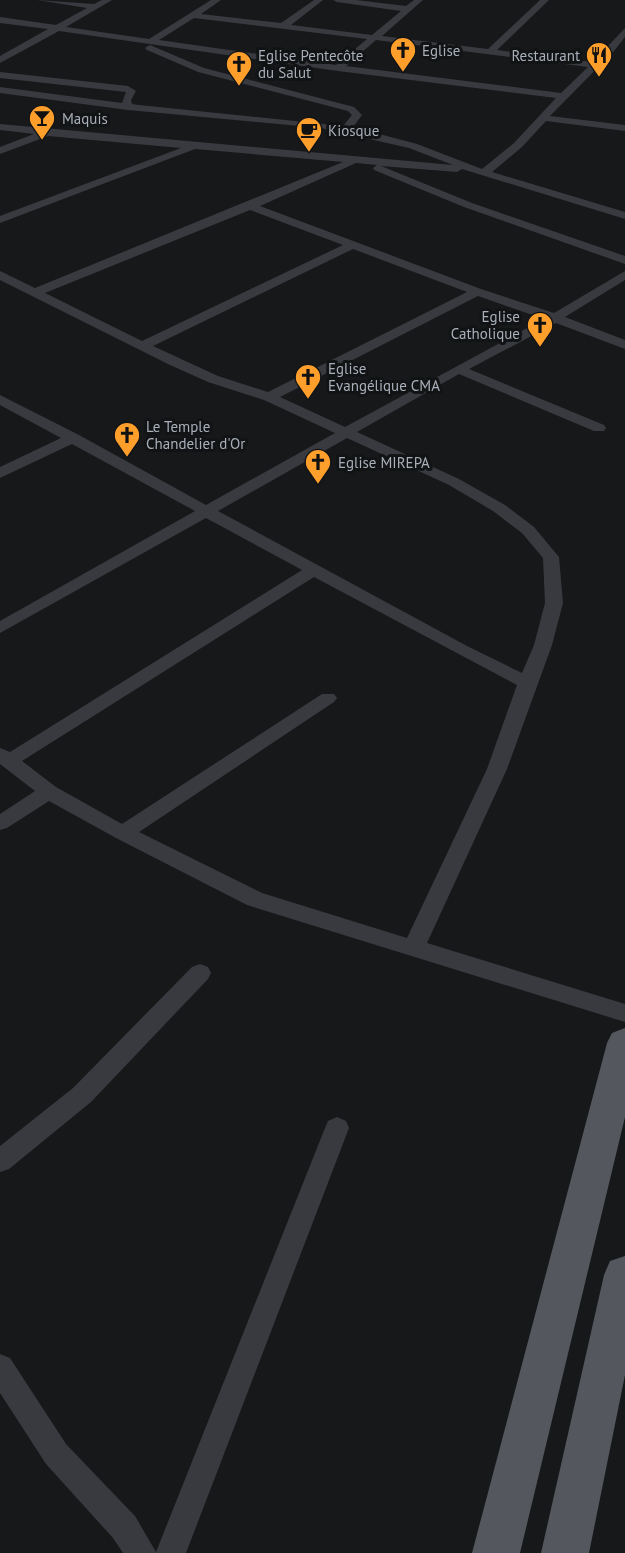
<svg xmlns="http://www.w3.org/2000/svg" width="625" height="1553" font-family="'PT Sans',sans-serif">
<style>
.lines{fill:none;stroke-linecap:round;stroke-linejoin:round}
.street{fill:#383a3f;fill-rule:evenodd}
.primary{fill:#54575e;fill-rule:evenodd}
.labels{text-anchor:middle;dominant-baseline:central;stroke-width:6;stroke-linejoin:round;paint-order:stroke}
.far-poi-label{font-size:15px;fill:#a9b0ba;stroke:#121315;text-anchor:start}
</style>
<rect width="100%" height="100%" fill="#17181a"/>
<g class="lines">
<path class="street" d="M 37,0 L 94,4 L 102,0 L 112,0 L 66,27 L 149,39 L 211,0 L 221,0 L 201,14 L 281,23 L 314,0 L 323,0 L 291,25 L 372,35 L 401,11 L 337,2 L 333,0 L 356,0 L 406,6 L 414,0 L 423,0 L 382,36 L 488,49 L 540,0 L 549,0 L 497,50 L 593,62 L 625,28 L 625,37 L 614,51 L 550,116 L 625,125 L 625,131 L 546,121 L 522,147 L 492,172 L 625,212 L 625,219 L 462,169 L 457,172 L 381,166 L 472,203 L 625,256 L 625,264 L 464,207 L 374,170 L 373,168 L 377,165 L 356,163 L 260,206 L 481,289 L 554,313 L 625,271 L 625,280 L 565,317 L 625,340 L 625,349 L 556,323 L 469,369 L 604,425 L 606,428 L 604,431 L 594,431 L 459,374 L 357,432 L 459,479 L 505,505 L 534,527 L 559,557 L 563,603 L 552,645 L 507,769 L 427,943 L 625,1004 L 625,1022 L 247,905 L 116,838 L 49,801 L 7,828 L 0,830 L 0,814 L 35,791 L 0,764 L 0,748 L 10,752 L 302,570 L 206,518 L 0,633 L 0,621 L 195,511 L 72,444 L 0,478 L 0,467 L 61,438 L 0,405 L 0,395 L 79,435 L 206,505 L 335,433 L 264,400 L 208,382 L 170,365 L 0,280 L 0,271 L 35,288 L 343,162 L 195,149 L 0,223 L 0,216 L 181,148 L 48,136 L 0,154 L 0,147 L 34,134 L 0,130 L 0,124 L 453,165 L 409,148 L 321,128 L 128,110 L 0,93 L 0,87 L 122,103 L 126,92 L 0,78 L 0,72 L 128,86 L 136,91 L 131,100 L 132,104 L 139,105 L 343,126 L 352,115 L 348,111 L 198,72 L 147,50 L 145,48 L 150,45 L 204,68 L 354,107 L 362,115 L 353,127 L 417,144 L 482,169 L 514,143 L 556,98 L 338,71 L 59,31 L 0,63 L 0,56 L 48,29 L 0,23 L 0,17 L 56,25 L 87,8 ZM 194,18 L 367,39 L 336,65 L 159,40 ZM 376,40 L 588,67 L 561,93 L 346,66 ZM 250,210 L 343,245 L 142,341 L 45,293 ZM 353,249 L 467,292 L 268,392 L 218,376 L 153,346 ZM 478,296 L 544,319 L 345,427 L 280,397 ZM 347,438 L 449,485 L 493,511 L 522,533 L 543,558 L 545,603 L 534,645 L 522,673 L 467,646 L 218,511 ZM 314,577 L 517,685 L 487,769 L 407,938 L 262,893 L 139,832 L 334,702 L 337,698 L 334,694 L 322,694 L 122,824 L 56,787 L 22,761 Z
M 200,964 L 208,967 L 211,973 L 208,979 L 91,1102 L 9,1169 L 0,1172 L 0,1146 L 73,1088 L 192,967 Z
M 337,1117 L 346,1121 L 349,1128 L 186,1553 L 123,1553 L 113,1538 L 46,1464 L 0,1393 L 0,1354 L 10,1358 L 66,1444 L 135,1516 L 156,1552 L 325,1128 L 328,1121 Z"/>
<path class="primary" d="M 625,1028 L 625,1117 L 520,1553 L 472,1553 L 607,1043 L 612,1033 Z
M 625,1256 L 625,1375 L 589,1553 L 541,1553 L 604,1275 L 610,1261 Z"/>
</g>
<defs>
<g id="church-pin" transform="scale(1.35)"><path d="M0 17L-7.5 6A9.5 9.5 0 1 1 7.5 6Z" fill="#fe9e2b" stroke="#121315"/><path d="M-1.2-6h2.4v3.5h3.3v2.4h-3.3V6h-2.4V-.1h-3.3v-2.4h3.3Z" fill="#111"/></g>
<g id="restaurant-pin" transform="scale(1.35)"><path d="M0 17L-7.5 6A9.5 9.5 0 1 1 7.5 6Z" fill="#fe9e2b" stroke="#121315"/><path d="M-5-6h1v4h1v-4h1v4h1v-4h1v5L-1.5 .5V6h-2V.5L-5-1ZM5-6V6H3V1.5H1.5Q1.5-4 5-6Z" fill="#111"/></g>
<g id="bar-pin" transform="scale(1.35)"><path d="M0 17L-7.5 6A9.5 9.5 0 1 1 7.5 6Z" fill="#fe9e2b" stroke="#121315"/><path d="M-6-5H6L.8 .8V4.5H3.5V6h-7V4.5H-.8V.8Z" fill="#111"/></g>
<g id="cafe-pin" transform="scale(1.35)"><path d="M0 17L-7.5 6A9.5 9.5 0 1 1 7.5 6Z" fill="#fe9e2b" stroke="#121315"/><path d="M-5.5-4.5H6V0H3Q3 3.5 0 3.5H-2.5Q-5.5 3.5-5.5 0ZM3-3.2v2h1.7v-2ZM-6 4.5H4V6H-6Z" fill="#111"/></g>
</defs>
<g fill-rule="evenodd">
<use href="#church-pin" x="403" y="50"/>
<use href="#restaurant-pin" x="599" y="55"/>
<use href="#church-pin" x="239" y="64"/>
<use href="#bar-pin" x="42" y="118"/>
<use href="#cafe-pin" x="309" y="130"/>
<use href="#church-pin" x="540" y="325"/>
<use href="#church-pin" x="308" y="377"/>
<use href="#church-pin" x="127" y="435"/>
<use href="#church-pin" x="318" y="462"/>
</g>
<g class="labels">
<g class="far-poi-label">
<text x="422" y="50">Eglise</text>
<text x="258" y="55">Eglise Pentecôte<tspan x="258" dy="17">du Salut</tspan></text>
<text x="580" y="55" text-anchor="end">Restaurant</text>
<text x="62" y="118">Maquis</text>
<text x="328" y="130">Kiosque</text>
<text x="520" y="316" text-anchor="end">Eglise<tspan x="520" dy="17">Catholique</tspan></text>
<text x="328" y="368">Eglise<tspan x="328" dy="17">Evangélique CMA</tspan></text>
<text x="146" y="426">Le Temple<tspan x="146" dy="17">Chandelier d'Or</tspan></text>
<text x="338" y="462">Eglise MIREPA</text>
</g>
</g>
</svg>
